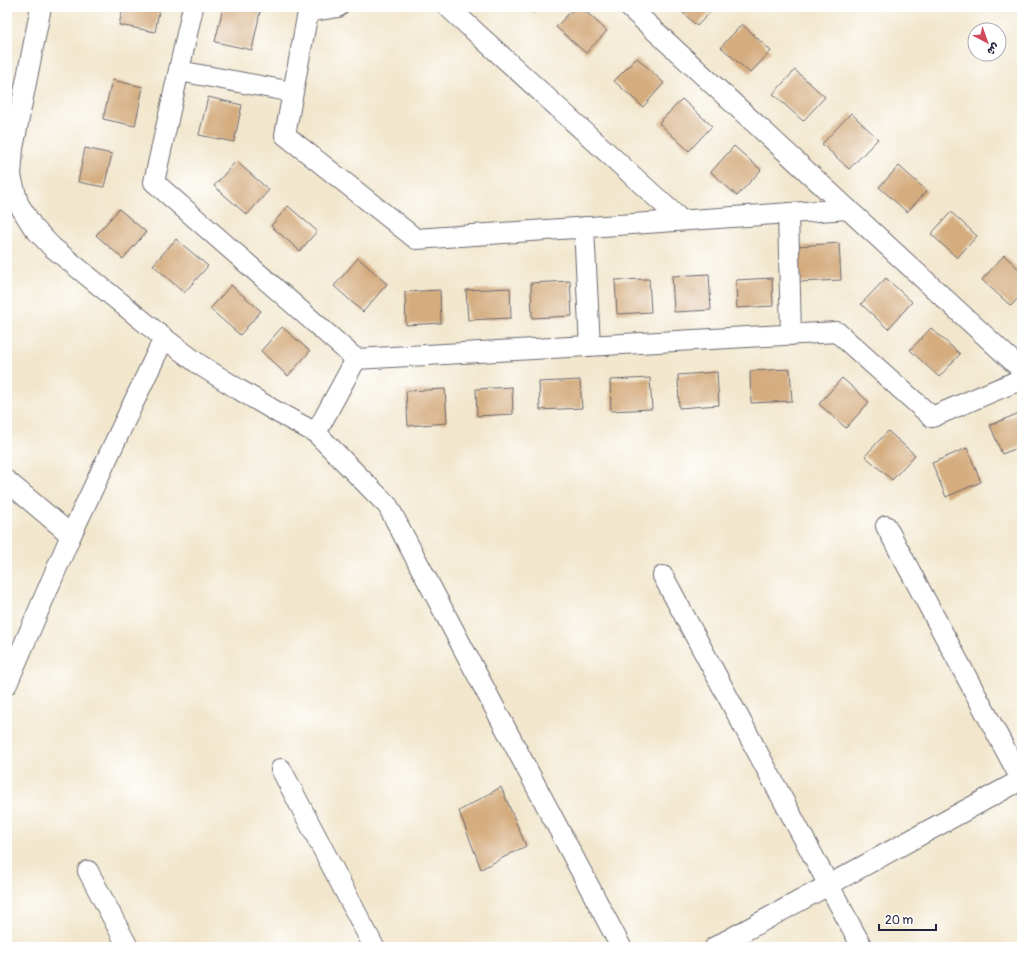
<svg xmlns="http://www.w3.org/2000/svg" width="1029" height="954" font-family="Pangolin,'Playpen Sans Arabic',sans-serif">
<style>
.building{fill:#d4ac7e}
.lines{fill:none;stroke-linecap:round;stroke-linejoin:round}
.minor-casing{stroke:#6b676e;stroke-width:22}
.minor{stroke:#fff;stroke-width:20}
</style>
<rect width="100%" height="100%" fill="#fff"/>
<filter id="ink" filterUnits="userSpaceOnUse"><feTurbulence type="fractalNoise" baseFrequency=".025" numOctaves="2"/><feDisplacementMap in="SourceGraphic" scale="8" xChannelSelector="R" yChannelSelector="G"/><feConvolveMatrix kernelMatrix="1 2 1 2 8 2 1 2 1" color-interpolation-filters="sRGB"/></filter>
<filter id="wash" filterUnits="userSpaceOnUse"><feTurbulence type="fractalNoise" baseFrequency=".012" numOctaves="4" result="noise"/><feDisplacementMap in="SourceGraphic" scale="16" xChannelSelector="R" yChannelSelector="G"/><feGaussianBlur stdDeviation="0.9" result="paint"/><feColorMatrix in="noise" values="0 0 0 0 0 0 0 0 0 0 0 0 0 0 0 0 0 1.4 0 .05"/><feComposite in="paint" operator="in"/></filter>
<g filter="url(#wash)">
<rect width="100%" height="100%" fill="#f2e7cd"/>
<g id="blocks">
<path class="building" d="M 123,7 L 160,7 L 155,32 L 119,25 Z
M 223,7 L 238,7 L 260,12 L 252,50 L 215,42 Z
M 527,7 L 538,7 L 533,13 Z
M 575,7 L 581,7 L 607,31 L 586,53 L 556,27 Z
M 677,7 L 715,7 L 697,26 Z
M 742,24 L 771,51 L 750,73 L 721,47 Z
M 637,58 L 664,83 L 643,107 L 614,81 Z
M 795,70 L 825,97 L 803,121 L 773,94 Z
M 112,80 L 143,87 L 135,126 L 103,119 Z
M 208,97 L 242,105 L 234,142 L 199,135 Z
M 682,99 L 712,126 L 689,151 L 659,123 Z
M 851,113 L 878,139 L 849,169 L 822,144 Z
M 734,146 L 761,170 L 737,196 L 711,172 Z
M 85,148 L 112,154 L 104,187 L 78,182 Z
M 236,161 L 269,190 L 247,215 L 214,186 Z
M 899,166 L 927,191 L 907,212 L 879,187 Z
M 288,206 L 317,231 L 300,251 L 271,226 Z
M 119,209 L 146,232 L 123,259 L 96,235 Z
M 951,212 L 977,236 L 957,258 L 931,234 Z
M 176,239 L 208,266 L 184,293 L 153,265 Z
M 839,243 L 841,280 L 799,282 L 797,246 Z
M 1004,255 L 1022,272 L 1022,294 L 1011,306 L 982,280 Z
M 358,258 L 387,284 L 363,312 L 334,286 Z
M 709,274 L 711,310 L 674,312 L 672,276 Z
M 772,278 L 773,306 L 737,308 L 736,280 Z
M 886,278 L 912,302 L 888,329 L 861,304 Z
M 649,279 L 651,312 L 617,314 L 615,280 Z
M 570,281 L 572,316 L 532,318 L 531,283 Z
M 231,285 L 261,311 L 240,335 L 210,309 Z
M 510,288 L 511,318 L 468,320 L 466,290 Z
M 440,290 L 441,323 L 406,325 L 405,292 Z
M 282,327 L 310,351 L 288,376 L 261,351 Z
M 931,328 L 960,354 L 939,377 L 910,350 Z
M 790,369 L 792,401 L 751,403 L 750,371 Z
M 717,372 L 719,405 L 679,408 L 678,375 Z
M 650,378 L 652,409 L 611,411 L 610,380 Z
M 842,378 L 869,402 L 846,428 L 819,404 Z
M 580,380 L 582,408 L 540,410 L 539,382 Z
M 512,387 L 513,414 L 477,416 L 476,389 Z
M 445,389 L 447,423 L 408,426 L 406,391 Z
M 1022,412 L 1022,446 L 1002,454 L 990,425 Z
M 888,431 L 915,455 L 892,480 L 865,456 Z
M 967,448 L 981,482 L 946,497 L 932,463 Z
M 501,787 L 526,846 L 481,869 L 459,811 Z"/>
</g>
</g>
<g filter="url(#ink)">
<use href="#blocks" fill-opacity="0" stroke="#6b676e" stroke-width="1"/>
<g class="lines">
<g class="minor-casing">
<path id="minor" d="M 41,7 L 13,148 L 11,176 L 18,203 L 33,227 L 52,247 L 164,338 L 200,365 L 238,389 L 277,412 L 316,433
M 193,7 L 154,182 L 356,359 L 837,332 L 932,417 L 1022,379
M 338,7 L 308,12 L 285,135 L 416,239 L 848,209
M 448,7 L 681,220
M 629,7 L 1022,370
M 179,71 L 293,92
M 788,213 L 791,335
M 584,227 L 590,346
M 356,359 L 316,433 L 388,506 L 621,947
M 7,481 L 71,535
M 886,526 L 1022,781
M 663,576 L 862,947
M 7,684 L 71,535 L 164,338
M 281,769 L 374,947
M 88,871 L 128,947
M 715,947 L 1021,780"/>
</g>
<use href="#minor" class="minor"/>
</g>
</g>
<rect width="1029" height="954" fill="none" stroke="#fff" stroke-width="24"/>
<g transform="translate(987 42) rotate(139)"><circle r="19" fill="#ffffff" stroke="#a7a7b1"/>
<path d="M0-3L7 15L0 10L-7 15Z" fill="#d1495b"/>
<text y="-6" font-size="11" font-weight="bold" text-anchor="middle" fill="#22223b">ش</text>
</g>
<path d="M879 924v6h57v-6" fill="none" stroke="#22223b" stroke-width="2"/>
<text x="885" y="924" font-size="12" fill="#22223b" stroke="#ffffff" stroke-width="3" paint-order="stroke">20 m</text>
</svg>
